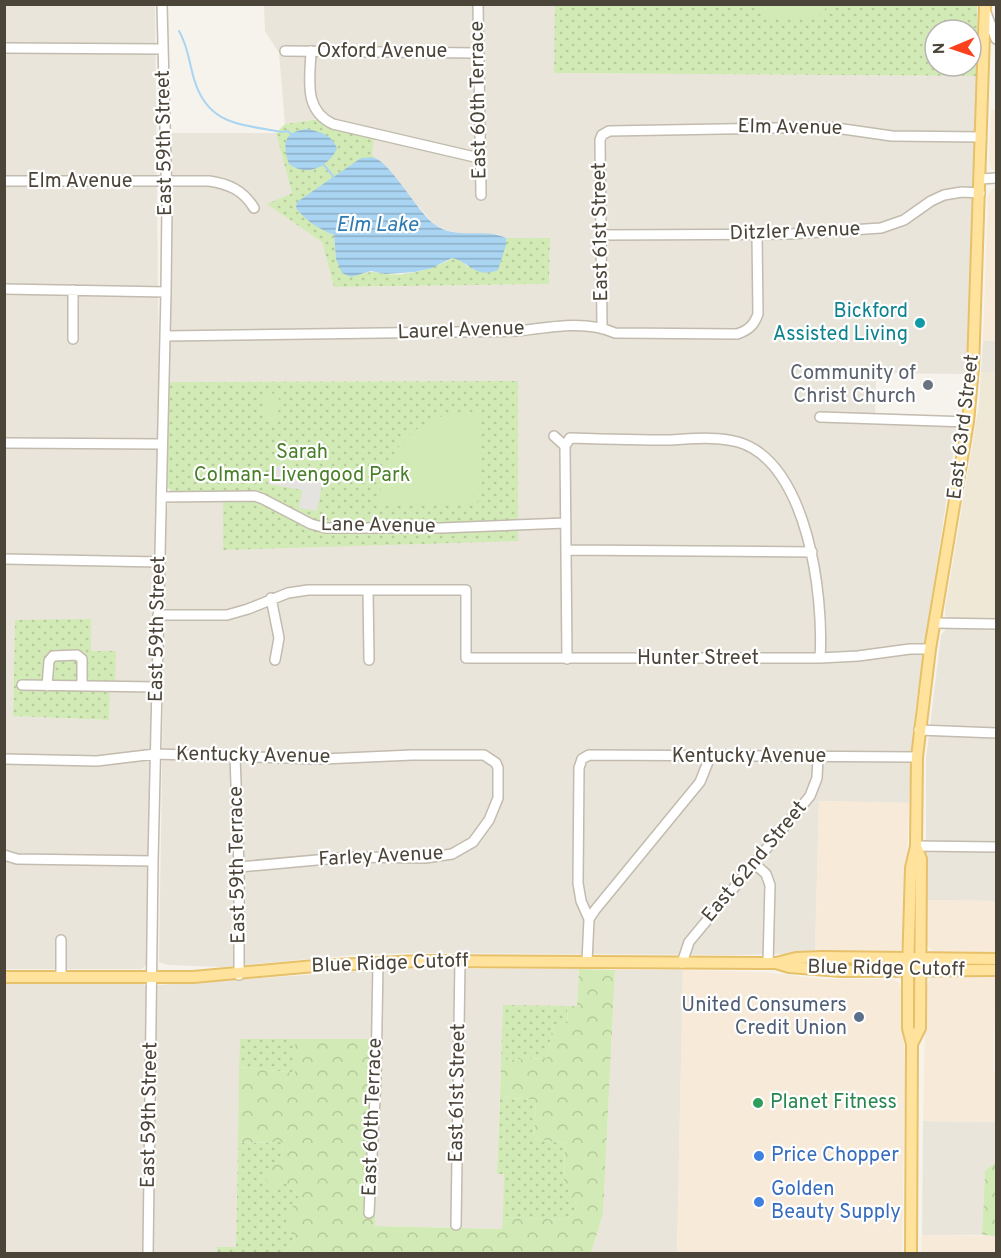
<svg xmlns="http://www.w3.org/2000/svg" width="1001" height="1258" font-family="Overpass,sans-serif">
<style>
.residential{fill:#eae5da;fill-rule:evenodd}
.commercial{fill:#f7ead8}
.education{fill:#efe8d6}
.grass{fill:url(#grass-dots);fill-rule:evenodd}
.forest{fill:url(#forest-crowns)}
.pitch{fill:#d2eab5}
.parking{fill:#e5e3e0}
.water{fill:url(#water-rules)}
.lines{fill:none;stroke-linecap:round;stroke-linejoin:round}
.stream{stroke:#a9d4f2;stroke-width:2}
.minor-casing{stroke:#c2bbae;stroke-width:12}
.major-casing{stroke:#e6c16a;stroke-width:14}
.minor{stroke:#fff;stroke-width:9}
.major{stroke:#ffe39c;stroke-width:10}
.culture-dot{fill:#0f9aa8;stroke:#fff;stroke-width:2}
.worship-dot{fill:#6b7280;stroke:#fff;stroke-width:2}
.service-dot{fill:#5c6f8a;stroke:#fff;stroke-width:2}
.leisure-dot{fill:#2e9e5b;stroke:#fff;stroke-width:2}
.shop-dot{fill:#3f7fe0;stroke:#fff;stroke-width:2}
.labels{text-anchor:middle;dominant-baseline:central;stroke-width:4.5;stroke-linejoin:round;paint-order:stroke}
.street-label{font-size:20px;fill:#4b4439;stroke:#fff}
.culture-label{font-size:20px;fill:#0d838f;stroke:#fff;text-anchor:end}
.worship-label{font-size:20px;fill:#5b616d;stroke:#fff;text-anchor:end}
.park-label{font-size:20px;fill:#4a7f2a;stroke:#fff}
.service-label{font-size:20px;fill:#4e5e75;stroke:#fff;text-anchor:end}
.leisure-label{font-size:20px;fill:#27864d;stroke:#fff;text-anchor:start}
.shop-label{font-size:20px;fill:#366cbe;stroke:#fff;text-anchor:start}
.water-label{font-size:21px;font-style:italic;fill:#2e7ab2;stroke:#fff}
</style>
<defs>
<pattern id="grass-dots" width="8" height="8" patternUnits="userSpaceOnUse" patternTransform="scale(1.5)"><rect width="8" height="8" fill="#d2eab5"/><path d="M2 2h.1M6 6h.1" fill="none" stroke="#b6ca9c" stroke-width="1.8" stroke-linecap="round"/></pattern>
<pattern id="forest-crowns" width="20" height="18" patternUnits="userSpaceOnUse" patternTransform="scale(1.5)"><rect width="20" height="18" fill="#d2eab5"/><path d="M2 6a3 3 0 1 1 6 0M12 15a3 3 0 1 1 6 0" fill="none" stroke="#b6ca9c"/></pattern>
<pattern id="water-rules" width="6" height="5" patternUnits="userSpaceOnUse" patternTransform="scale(1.5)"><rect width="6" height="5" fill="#a9d4f2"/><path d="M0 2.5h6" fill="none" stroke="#8caec5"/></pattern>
</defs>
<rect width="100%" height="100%" fill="#f6f3ec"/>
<path class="residential" d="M 5,5 L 155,5 L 159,380 L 152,679 L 147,683 L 115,682 L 90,651 L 15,620 L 13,716 L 109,720 L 110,690 L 145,691 L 151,696 L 148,959 L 145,966 L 142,969 L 5,969 Z
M 264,5 L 555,5 L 555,73 L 978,76 L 966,374 L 876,373 L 875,423 L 951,425 L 957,429 L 915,710 L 909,803 L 819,801 L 815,953 L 733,955 L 412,953 L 353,955 L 222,967 L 168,965 L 159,962 L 166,511 L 169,502 L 223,500 L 223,549 L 518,540 L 518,381 L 169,382 L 169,133 L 276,133 L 292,193 L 268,204 L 322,242 L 334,287 L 549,284 L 550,238 L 506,238 L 498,234 L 463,234 L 446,230 L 434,224 L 372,154 L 338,121 L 330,117 L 285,124 L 279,53 L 265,31 ZM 518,653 L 586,656 L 586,662 L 519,662 Z
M 983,341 L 996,341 L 996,372 L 981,372 Z
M 947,628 L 996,628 L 996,901 L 926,900 L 926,759 L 941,635 Z
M 393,969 L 579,969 L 577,1006 L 503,1006 L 497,1173 L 505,1174 L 503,1229 L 375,1226 L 381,1039 L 240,1039 L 236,1247 L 217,1247 L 217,1253 L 151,1254 L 156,988 L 158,985 Z
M 615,970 L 683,970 L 677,1253 L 591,1254 L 603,1214 Z
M 5,983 L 143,984 L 146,986 L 148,989 L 144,1253 L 5,1254 Z
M 923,1121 L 996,1122 L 996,1162 L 985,1171 L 982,1235 L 922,1235 Z"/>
<path class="commercial" d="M 991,110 L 996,110 L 996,171 L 991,169 L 989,159 Z
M 995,185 L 996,341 L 983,341 L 988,195 Z
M 819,801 L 909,803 L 904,937 L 900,951 L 893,953 L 815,953 Z
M 926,900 L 996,901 L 996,955 L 933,953 L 927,945 Z
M 683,970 L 761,972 L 823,979 L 893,979 L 899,983 L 903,996 L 905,1077 L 902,1253 L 677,1254 Z
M 935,975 L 995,975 L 994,1072 L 996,1072 L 996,1122 L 923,1121 L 926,988 L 930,979 Z
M 922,1235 L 996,1236 L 996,1253 L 921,1254 Z"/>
<path class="education" d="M 981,372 L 996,372 L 996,620 L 951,620 L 945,615 L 945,609 L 979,404 Z"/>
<path class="grass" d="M 555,5 L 977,5 L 978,76 L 554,73 ZM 935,30 L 971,30 L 971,66 L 935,66 Z
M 319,119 C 334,132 355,133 374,137 L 372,154 L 375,158 L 361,158 L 325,231 L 334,235 L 336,259 L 363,274 C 373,270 377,273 386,274 C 404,277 438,268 452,258 L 461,260 L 468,267 L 506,245 L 506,238 L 550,238 L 549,284 L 334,287 L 322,242 L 267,204 L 292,193 L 276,133 L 285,124 Z
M 518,381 L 518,541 L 223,550 L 223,500 L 173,493 L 167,487 L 169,382 Z
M 91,619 L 91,651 L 116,651 L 115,682 L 110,690 L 109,720 L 13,716 L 15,620 Z
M 503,1005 L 567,1006 L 568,1024 L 553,1024 L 547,1058 L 501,1060 Z
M 240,1039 L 295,1039 L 295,1073 L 239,1067 Z
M 500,1097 L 536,1100 L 534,1138 L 565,1144 L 564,1181 L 577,1206 L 567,1220 L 503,1217 L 504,1174 L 497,1174 Z
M 282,1142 L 286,1183 L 299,1197 L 294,1239 L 285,1253 L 217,1254 L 217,1247 L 236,1247 L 238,1143 Z"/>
<path class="forest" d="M 579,969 L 615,970 L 603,1214 L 591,1253 L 285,1253 L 294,1239 L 285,1218 L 299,1197 L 286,1183 L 270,1187 L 263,1174 L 283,1155 L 282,1142 L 238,1143 L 239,1067 L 295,1073 L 295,1039 L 381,1039 L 375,1226 L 502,1229 L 503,1217 L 567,1220 L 577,1206 L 564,1181 L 565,1144 L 534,1138 L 536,1100 L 500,1097 L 501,1060 L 547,1058 L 553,1024 L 568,1023 L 567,1006 L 577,1006 Z
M 996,1162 L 996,1236 L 982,1235 L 985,1171 Z"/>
<path class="pitch" d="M 761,5 L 761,4 L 827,5 L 823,14 L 813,19 L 770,18 L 764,12 Z
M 265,393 L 279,394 L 278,422 L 264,422 Z
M 461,412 L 481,412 L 478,501 L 474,505 L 379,506 C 379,458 412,418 461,412 Z"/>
<path class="parking" d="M 272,465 L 324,476 L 317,511 L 299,508 L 302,490 L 268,484 Z"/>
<path class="water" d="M 308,129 C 320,132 333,135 337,149 C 327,168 307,177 289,164 C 282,143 284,131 308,129 Z
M 361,158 C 365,158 372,157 375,158 C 392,165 417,211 434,224 C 456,241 484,227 506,238 L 506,245 L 498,270 C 475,279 470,262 452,258 L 432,268 L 415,272 L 385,274 L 371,271 L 351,277 L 342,273 L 336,259 L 334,235 C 319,229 306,221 296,208 L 297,202 Z"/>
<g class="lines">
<path class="stream" d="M 179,31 C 188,46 189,62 194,79 C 208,126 241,124 282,132 L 288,131 L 291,134
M 324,165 L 334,177"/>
<g class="minor-casing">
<path id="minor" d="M 478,4 L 481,195
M 985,10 L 996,39
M 4,48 L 163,49
M 285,51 L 478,53
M 311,51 C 310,79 303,110 333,124 L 479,158
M 980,179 L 996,178
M 4,181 L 209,181 C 229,184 243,190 254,208
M 601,235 L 790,234 L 881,228 L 904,220 L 931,201 L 944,195 L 962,192 L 980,193
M 4,289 L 166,292
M 602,327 L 600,140 L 602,135 L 609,131 L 829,127 L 892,136 L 981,137
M 166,336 L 519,331 C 550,327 587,320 615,333 L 737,334 C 749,330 754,325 758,314 L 757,235
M 73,339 L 73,290
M 820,417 L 968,422
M 554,436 L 565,446 L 567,659
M 4,443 L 162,444
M 565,446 L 570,438 C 603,439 637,440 670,440 C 692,439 716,436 738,442 C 808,462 824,597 820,658
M 161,497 L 255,496 L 263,499 L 311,524 L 326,528 L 441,528 L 566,523
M 566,550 L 812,552
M 4,559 L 159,562
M 368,590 L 369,660
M 271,598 L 279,638 L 275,660
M 158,615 L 227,615 L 248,609 L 288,593 L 308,590 L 466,590 L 466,658 L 820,658 L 858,656 L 910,649 L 930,649
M 935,623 L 996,624
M 22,685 L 157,687
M 47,686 L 49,661 L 53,656 L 77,655 L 82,659 L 82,685
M 919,730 L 996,733
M 235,756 L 239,867 L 239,975
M 4,759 L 97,761 L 155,754 L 323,759 L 412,755 L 484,755 L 496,763 L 498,768 L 498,798 L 489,820 L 473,842 L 452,854 L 425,858 L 350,857 L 239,867
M 916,846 L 996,847
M 4,855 L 17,859 L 153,861
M 755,864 L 766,874 L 770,885 L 768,963
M 589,919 L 595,910 L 700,782 L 710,757
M 61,940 L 61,977
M 587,962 L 589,919 L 581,901 L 578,883 L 579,768 L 582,759 L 589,755 L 917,757
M 682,963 L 689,942 L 810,796 L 817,778 L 818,757
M 369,1213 L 376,1078 L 378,963
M 456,1225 L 460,961
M 148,1254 L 153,861 L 166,292 L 167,205 L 162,4"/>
</g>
<g class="major-casing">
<path id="major" d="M 776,963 L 789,967 L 841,971 L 996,970
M 4,977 L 193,977 L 315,966 L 420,961 L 776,963 L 796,958 L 822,957 L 996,959
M 912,1044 L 920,1028 L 921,859 L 916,846
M 911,1254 L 912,1044 L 908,1028 L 908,971 L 911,868 L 916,846 L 917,757 L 930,649 L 968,422 L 973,368 L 985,4"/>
</g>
<use href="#minor" class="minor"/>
<use href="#major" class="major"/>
</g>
<circle class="culture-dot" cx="920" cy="323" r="6"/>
<circle class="worship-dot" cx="928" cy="385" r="6"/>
<circle class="service-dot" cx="859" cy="1017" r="6"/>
<circle class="leisure-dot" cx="758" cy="1103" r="6"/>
<g class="shop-dot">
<circle cx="759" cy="1156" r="6"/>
<circle cx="759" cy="1202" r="6"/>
</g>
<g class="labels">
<g class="street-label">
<text x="382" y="52">Oxford Avenue</text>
<text transform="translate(479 100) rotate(-91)">East 60th Terrace</text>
<text transform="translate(790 128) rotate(1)">Elm Avenue</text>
<text transform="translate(165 143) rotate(-91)">East 59th Street</text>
<text x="80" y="182">Elm Avenue</text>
<text transform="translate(601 232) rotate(-91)">East 61st Street</text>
<text transform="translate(795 232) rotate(-2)">Ditzler Avenue</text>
<text transform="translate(461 331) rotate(-2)">Laurel Avenue</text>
<text transform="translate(964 427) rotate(-83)">East 63rd Street</text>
<text transform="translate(378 526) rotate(1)">Lane Avenue</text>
<text transform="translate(158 629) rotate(-89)">East 59th Street</text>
<text x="698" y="659">Hunter Street</text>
<text transform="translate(253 756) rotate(1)">Kentucky Avenue</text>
<text x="749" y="757">Kentucky Avenue</text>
<text transform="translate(381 857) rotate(-3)">Farley Avenue</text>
<text transform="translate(755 862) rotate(-50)">East 62nd Street</text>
<text transform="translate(238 865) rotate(-91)">East 59th Terrace</text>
<text transform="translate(390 964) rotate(-2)">Blue Ridge Cutoff</text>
<text transform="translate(886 969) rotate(1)">Blue Ridge Cutoff</text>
<text transform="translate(458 1093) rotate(-89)">East 61st Street</text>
<text transform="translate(150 1115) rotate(-89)">East 59th Street</text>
<text transform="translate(373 1117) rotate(-88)">East 60th Terrace</text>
</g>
<g class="culture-label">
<text x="908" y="312">Bickford<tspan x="908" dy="23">Assisted Living</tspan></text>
</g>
<g class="worship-label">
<text x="916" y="374">Community of<tspan x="916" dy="23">Christ Church</tspan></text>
</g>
<g class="park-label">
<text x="302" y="453">Sarah<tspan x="302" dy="23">Colman-Livengood Park</tspan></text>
</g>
<g class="service-label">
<text x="847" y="1006">United Consumers<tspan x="847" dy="23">Credit Union</tspan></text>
</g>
<g class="leisure-label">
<text x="770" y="1103">Planet Fitness</text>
</g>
<g class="shop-label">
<text x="771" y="1156">Price Chopper</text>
<text x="771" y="1190">Golden<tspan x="771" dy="23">Beauty Supply</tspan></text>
</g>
<g class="water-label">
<text x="377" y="225">Elm Lake</text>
</g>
</g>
<rect width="1001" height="1258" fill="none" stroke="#4b4439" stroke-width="12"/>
<g transform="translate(953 48) rotate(268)"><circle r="28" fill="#ffffff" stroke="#b7b4b0" stroke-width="1.5"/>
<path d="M0-4.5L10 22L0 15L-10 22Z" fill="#fc3f1d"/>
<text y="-9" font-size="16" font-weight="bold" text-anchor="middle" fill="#4b4439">N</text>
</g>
</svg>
